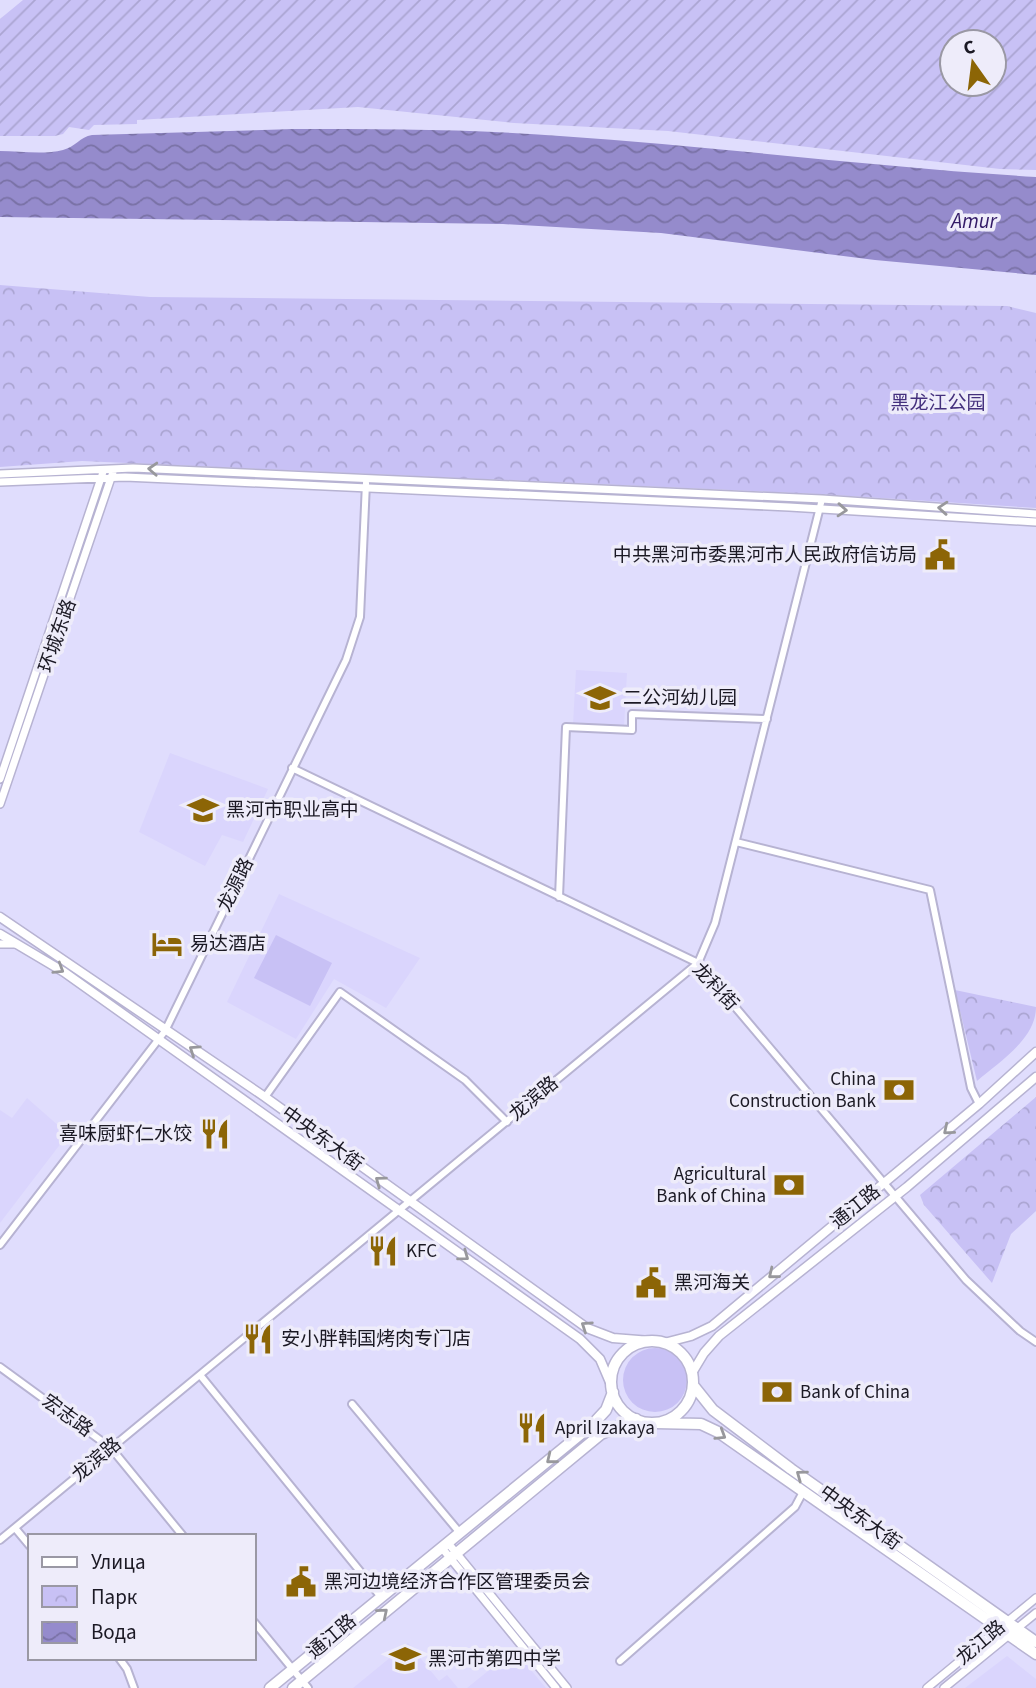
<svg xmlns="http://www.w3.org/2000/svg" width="1036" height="1688" font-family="'Source Sans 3','Noto Sans SC',sans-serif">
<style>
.built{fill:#dad5fd}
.grass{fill:#c8c1f5}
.park{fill:url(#park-crowns)}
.garden{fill:url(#garden-furrows);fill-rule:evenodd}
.water{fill:url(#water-waves)}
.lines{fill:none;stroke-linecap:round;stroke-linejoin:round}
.minor-casing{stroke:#b7b3d2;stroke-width:10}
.tertiary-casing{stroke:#b7b3d2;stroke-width:10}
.secondary-casing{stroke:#b7b3d2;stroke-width:11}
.primary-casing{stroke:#b7b3d2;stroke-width:13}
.minor{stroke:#fff;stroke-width:6}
.tertiary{stroke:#fff;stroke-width:7}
.secondary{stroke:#fff;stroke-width:8}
.primary{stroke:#fff;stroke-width:10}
.oneway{stroke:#98989c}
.labels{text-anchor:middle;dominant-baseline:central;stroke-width:7;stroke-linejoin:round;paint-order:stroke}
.park-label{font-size:19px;fill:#44307d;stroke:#eeecfa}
.poi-label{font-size:19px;fill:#1b1924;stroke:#eeecfa;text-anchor:start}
.street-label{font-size:19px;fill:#1b1924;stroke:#eeecfa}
.water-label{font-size:21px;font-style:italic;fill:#321a67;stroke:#eeecfa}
</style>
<defs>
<pattern id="park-crowns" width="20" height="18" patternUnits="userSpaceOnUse" patternTransform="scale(1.75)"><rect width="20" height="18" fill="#c8c1f5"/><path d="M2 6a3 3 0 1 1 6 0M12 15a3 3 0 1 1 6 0" fill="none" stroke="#aba5d2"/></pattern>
<pattern id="garden-furrows" width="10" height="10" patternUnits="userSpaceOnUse" patternTransform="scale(1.75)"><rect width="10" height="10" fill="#c8c1f5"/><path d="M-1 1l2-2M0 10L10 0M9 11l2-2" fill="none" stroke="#aba5d2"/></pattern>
<pattern id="water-waves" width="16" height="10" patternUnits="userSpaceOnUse" patternTransform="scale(1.75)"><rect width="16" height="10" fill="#958bcc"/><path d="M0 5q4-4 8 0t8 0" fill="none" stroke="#7971a5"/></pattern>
</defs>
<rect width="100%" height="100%" fill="#e0ddfd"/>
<path class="built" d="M 576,670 L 627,673 L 624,727 L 573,724 Z
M 170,753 L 268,789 L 243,842 L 222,835 L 205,866 L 139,832 Z
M 279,894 L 420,958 L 386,1008 L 334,979 L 296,1039 L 227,1002 Z
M 27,1098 L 68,1134 L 0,1223 L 0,1110 L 12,1118 Z
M 408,1643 L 439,1681 L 447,1675 L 458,1688 L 353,1688 Z
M 514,1650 L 546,1688 L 467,1688 Z
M 1007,1656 L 1036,1679 L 1036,1688 L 965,1688 Z"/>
<path class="grass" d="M 276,935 L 332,963 L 310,1006 L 254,978 Z
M623 1380a32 32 0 1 1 64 0a32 32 0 1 1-64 0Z"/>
<path class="park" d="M 0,285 L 150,297 L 1007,306 L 1036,313 L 1036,508 L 818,494 L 82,461 L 0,467 Z
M 955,990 L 1036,1007 C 1036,1039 999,1062 977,1081 Z
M 1036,1097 L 1036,1211 L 1011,1234 L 992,1283 L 924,1205 L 920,1195 Z"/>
<path class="garden" d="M 23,0 L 1036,0 L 1036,170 L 1000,169 L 668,131 L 514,123 L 358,107 L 137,120 L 137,124 L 94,125 L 89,130 L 69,127 L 63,134 L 55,136 L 0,136 L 0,19 ZM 952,42 L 994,42 L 994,84 L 952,84 Z"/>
<path class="water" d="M 294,129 C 383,129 471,129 560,136 C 719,147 877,167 1036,177 L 1036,275 L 875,260 L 661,233 L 503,224 L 0,217 L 0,151 C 19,151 44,155 63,150 C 75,147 80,137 92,135 Z"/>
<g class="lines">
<g class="minor-casing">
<path id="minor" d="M 292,768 L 698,963 L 966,1280 L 1020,1331 L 1036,1342
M 736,842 L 930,890 L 971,1088 L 979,1104
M 559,897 L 566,727 L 632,730 L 632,714 L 767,719
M 265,1097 L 340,992 L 465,1080 L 507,1122
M 0,1245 L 165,1031 L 346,660 L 360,617 L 366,483
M 0,1367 L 111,1448 L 183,1536
M 200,1375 L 381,1597
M 352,1404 L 460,1533
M 15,1528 L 30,1546
M 0,1540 L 698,963 L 715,923 L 822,499
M 254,1622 L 308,1688
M 119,1658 L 127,1669 L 134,1688
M 620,1661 L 795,1507 L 803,1492"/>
</g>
<g class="tertiary-casing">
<path id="tertiary" d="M 0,474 L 133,468 L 822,499 L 1036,514
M 0,482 L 125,477 L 789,507 L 1036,522
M 0,779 L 103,472
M 0,804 L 113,472
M 0,944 L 16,944
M 448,1543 L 567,1688
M 442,1548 L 556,1688
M 927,1688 L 1036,1598
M 944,1688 L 1036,1613"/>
</g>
<g class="secondary-casing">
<path id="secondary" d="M 0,917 L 265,1097 L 587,1328 L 613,1338 L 651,1341
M 0,934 L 64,972 L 580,1339 L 600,1359 L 612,1387
M 664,1343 L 691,1336 L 712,1326 L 979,1104 L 1036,1052
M 692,1373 L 704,1353 L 719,1336 L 907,1187 L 1036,1077"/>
</g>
<g class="primary-casing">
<path id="primary" d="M611 1382a41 41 0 1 1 82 0a41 41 0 1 1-82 0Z
M 693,1385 L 713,1410 L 791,1469 L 1036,1642
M 656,1423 L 701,1424 L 718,1432 L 1036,1654
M 270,1688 L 593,1424 L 606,1410 L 613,1392
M 293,1688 L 601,1434 L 636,1419"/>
</g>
<use href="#minor" class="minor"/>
<use href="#tertiary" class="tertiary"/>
<use href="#secondary" class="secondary"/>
<use href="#primary" class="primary"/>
</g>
<defs><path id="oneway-chevron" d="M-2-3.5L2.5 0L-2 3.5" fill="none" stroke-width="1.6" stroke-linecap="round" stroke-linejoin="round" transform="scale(1.75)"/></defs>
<g class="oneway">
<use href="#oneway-chevron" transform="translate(153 469) rotate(-177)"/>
<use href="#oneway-chevron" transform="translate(943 508) rotate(-176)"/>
<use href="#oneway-chevron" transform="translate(842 510) rotate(4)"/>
<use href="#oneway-chevron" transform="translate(59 969) rotate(32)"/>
<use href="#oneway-chevron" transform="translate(194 1050) rotate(-146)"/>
<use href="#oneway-chevron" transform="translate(948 1130) rotate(140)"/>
<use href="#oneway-chevron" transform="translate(380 1181) rotate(-144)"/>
<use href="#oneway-chevron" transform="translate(464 1256) rotate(36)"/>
<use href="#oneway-chevron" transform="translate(773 1274) rotate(141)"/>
<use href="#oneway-chevron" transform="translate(586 1326) rotate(-146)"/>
<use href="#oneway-chevron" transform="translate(721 1435) rotate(32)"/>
<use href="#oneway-chevron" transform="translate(551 1459) rotate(141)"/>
<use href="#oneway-chevron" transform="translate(801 1475) rotate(-144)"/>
<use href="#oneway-chevron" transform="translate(383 1613) rotate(-40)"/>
</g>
<defs>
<g id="civic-bare" transform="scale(2.415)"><path d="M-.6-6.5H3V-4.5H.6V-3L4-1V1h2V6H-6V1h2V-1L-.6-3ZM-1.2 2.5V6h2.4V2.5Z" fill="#8c6506" stroke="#eeecfa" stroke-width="2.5" paint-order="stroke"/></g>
<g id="school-bare" transform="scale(2.415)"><path d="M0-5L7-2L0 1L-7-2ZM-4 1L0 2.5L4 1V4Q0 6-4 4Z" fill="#8c6506" stroke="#eeecfa" stroke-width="2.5" paint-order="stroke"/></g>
<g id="hotel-bare" transform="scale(2.415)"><path d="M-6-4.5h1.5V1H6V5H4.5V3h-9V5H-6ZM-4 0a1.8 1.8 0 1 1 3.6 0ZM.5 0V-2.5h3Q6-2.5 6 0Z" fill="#8c6506" stroke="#eeecfa" stroke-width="2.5" paint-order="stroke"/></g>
<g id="bank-bare" transform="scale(2.415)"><path d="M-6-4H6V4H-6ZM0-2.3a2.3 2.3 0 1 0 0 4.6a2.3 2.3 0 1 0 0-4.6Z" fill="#8c6506" stroke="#eeecfa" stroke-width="2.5" paint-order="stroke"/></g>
<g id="restaurant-bare" transform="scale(2.415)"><path d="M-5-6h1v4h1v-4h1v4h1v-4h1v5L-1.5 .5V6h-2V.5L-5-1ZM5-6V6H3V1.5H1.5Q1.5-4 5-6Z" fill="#8c6506" stroke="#eeecfa" stroke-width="2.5" paint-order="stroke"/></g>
</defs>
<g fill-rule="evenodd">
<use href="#civic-bare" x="940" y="555"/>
<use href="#school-bare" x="600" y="698"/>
<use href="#school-bare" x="203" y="810"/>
<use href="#hotel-bare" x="167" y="944"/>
<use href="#bank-bare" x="899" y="1090"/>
<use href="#restaurant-bare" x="215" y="1134"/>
<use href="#bank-bare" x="789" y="1185"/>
<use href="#restaurant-bare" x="383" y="1251"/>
<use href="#civic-bare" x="651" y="1283"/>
<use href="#restaurant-bare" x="258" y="1339"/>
<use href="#bank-bare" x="777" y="1392"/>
<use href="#restaurant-bare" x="532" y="1428"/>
<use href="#civic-bare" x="301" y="1582"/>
<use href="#school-bare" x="405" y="1659"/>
</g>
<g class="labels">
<g class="park-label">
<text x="938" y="403">黑龙江公园</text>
</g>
<g class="poi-label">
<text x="917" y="555" text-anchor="end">中共黑河市委黑河市人民政府信访局</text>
<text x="623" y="698">二公河幼儿园</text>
<text x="226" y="810">黑河市职业高中</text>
<text x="190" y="944">易达酒店</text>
<text x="876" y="1079" text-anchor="end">China<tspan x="876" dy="22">Construction Bank</tspan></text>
<text x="192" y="1134" text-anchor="end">喜味厨虾仁水饺</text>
<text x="766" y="1174" text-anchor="end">Agricultural<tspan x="766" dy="22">Bank of China</tspan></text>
<text x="406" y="1251">KFC</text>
<text x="674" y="1283">黑河海关</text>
<text x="281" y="1339">安小胖韩国烤肉专门店</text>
<text x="800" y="1392">Bank of China</text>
<text x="555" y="1428">April Izakaya</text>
<text x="324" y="1582">黑河边境经济合作区管理委员会</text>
<text x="428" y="1659">黑河市第四中学</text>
</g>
<g class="street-label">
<text transform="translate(58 636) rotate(-71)">环城东路</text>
<text transform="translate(236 885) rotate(-64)">龙源路</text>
<text transform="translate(715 987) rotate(47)">龙科街</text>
<text transform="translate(534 1099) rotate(-40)">龙滨路</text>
<text transform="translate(322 1139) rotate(36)">中央东大街</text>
<text transform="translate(856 1207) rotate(-39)">通江路</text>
<text transform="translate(67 1416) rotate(36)">宏志路</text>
<text transform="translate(97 1460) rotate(-40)">龙滨路</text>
<text transform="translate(860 1518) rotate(36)">中央东大街</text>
<text transform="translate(332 1637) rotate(-40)">通江路</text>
<text transform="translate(981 1643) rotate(-40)">龙江路</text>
</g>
<g class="water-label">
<text x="974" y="221">Amur</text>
</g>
</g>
<rect x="28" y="1534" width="228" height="126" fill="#eeecfa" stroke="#9a98a4" stroke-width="2"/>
<rect x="42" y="1557" width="35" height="10" fill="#ffffff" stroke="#9a98a4" stroke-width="2"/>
<text x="91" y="1569" font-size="21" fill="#1b1924">Улица</text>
<rect x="42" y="1586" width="35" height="21" fill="url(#park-crowns)" stroke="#9a98a4" stroke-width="2"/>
<text x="91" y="1604" font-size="21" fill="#1b1924">Парк</text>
<rect x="42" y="1622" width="35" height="21" fill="url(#water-waves)" stroke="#9a98a4" stroke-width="2"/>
<text x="91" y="1639" font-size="21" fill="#1b1924">Вода</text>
<g transform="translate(973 63) rotate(346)"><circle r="33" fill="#eeecfa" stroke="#9a98a4" stroke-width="2"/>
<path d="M0-5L12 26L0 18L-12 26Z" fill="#8c6506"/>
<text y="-10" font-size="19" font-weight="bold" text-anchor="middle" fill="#1b1924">С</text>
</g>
</svg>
